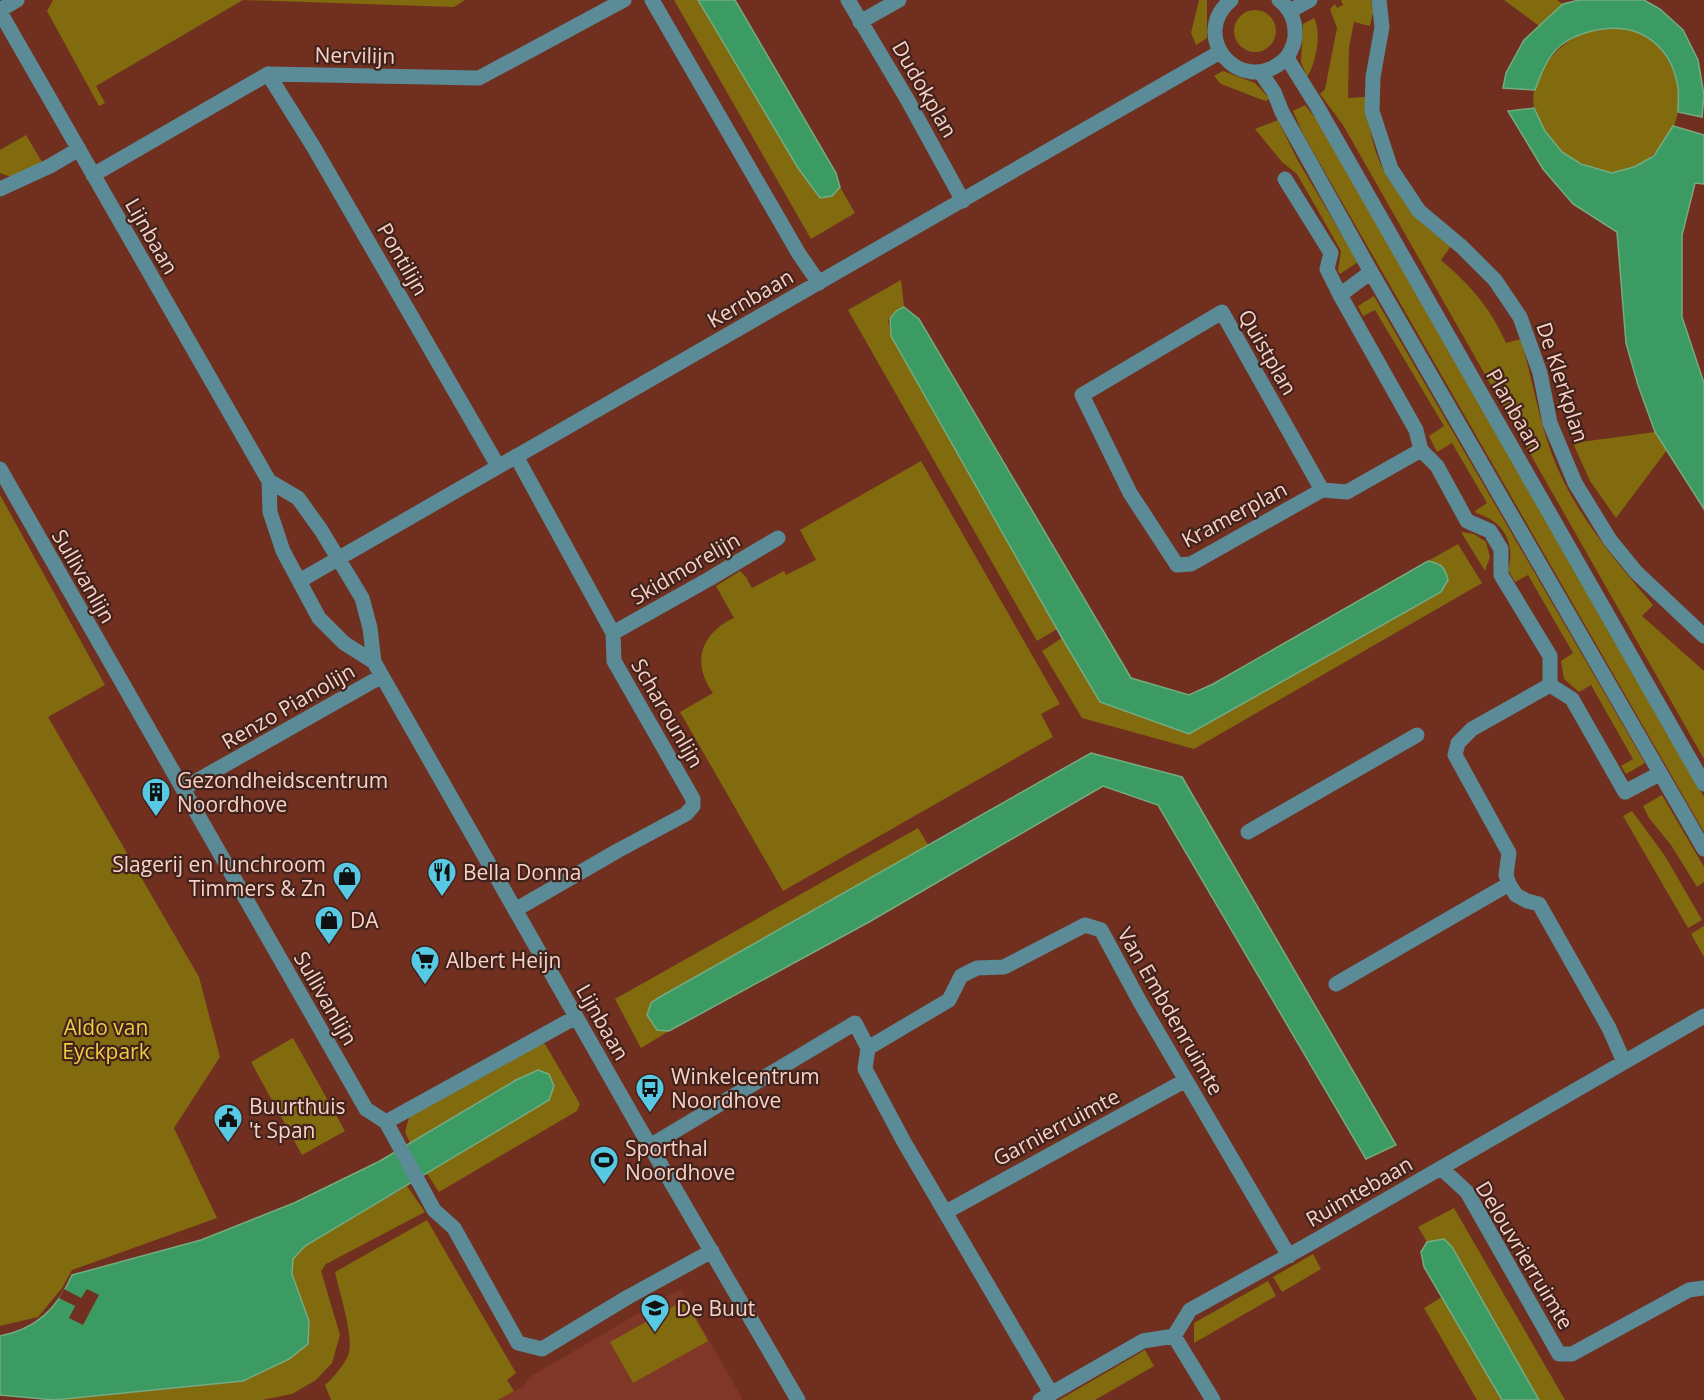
<svg xmlns="http://www.w3.org/2000/svg" width="1704" height="1400" font-family="'Open Sans',sans-serif">
<style>
.built{fill:#803728}
.green{fill:#816b0e}
.water{fill:#3c9b63;stroke:#75ab81;stroke-width:1.5}
.pier{fill:#712f20}
.lines{fill:none;stroke-linecap:round;stroke-linejoin:round}
.minor{stroke:#5a8b97;stroke-width:15}
.labels{text-anchor:middle;dominant-baseline:central;stroke-width:4.5;stroke-linejoin:round;paint-order:stroke}
.street-label{font-size:21px;fill:#f9d1c6;stroke:#41231c}
.poi-label{font-size:21px;fill:#f9d1c6;stroke:#41231c;text-anchor:start}
.park-label{font-size:21px;fill:#efcc42;stroke:#41231c}
</style>
<rect width="100%" height="100%" fill="#712f20"/>
<path class="built" d="M 680,1289 L 743,1400 L 498,1400 L 524,1386 L 528,1378 Z"/>
<path class="green" d="M 53,0 L 465,0 L 454,7 L 243,0 L 96,86 L 105,103 L 99,106 L 47,11 Z
M 674,0 L 698,0 L 798,168 L 819,198 L 832,196 L 840,187 L 855,213 L 811,239 Z
M 1199,0 L 1207,0 L 1207,38 L 1196,45 L 1191,33 Z
M 1341,0 L 1371,0 L 1373,12 L 1370,26 L 1354,22 L 1349,47 L 1348,98 L 1365,97 C 1369,128 1374,160 1393,185 C 1410,207 1432,226 1451,246 L 1441,260 C 1470,285 1490,307 1506,343 L 1521,339 C 1531,375 1538,414 1550,449 C 1571,509 1613,558 1653,605 L 1642,616 L 1704,671 L 1704,759 L 1343,125 L 1320,94 L 1325,89 L 1337,28 L 1330,9 L 1335,4 L 1337,8 L 1343,5 Z
M 1504,0 L 1557,0 L 1563,4 L 1539,26 Z
M1234 31a21 21 0 1 1 42 0a21 21 0 1 1-42 0Z
M 1314,18 C 1322,32 1316,64 1307,77 L 1301,62 L 1303,24 Z
M 1620,27 C 1625,28 1632,29 1637,31 C 1666,42 1683,82 1678,111 C 1674,141 1644,171 1613,173 C 1608,173 1601,170 1596,168 C 1581,164 1567,158 1557,146 C 1549,135 1536,121 1534,107 C 1528,75 1560,41 1588,31 C 1598,28 1610,29 1620,27 Z
M 1223,71 L 1255,83 L 1270,99 L 1265,101 L 1221,84 L 1214,76 Z
M 1305,105 L 1320,124 L 1704,797 L 1704,832 L 1303,134 L 1293,111 Z
M 1278,120 L 1298,161 L 1358,262 L 1340,274 L 1338,271 L 1341,251 L 1297,174 L 1282,162 L 1255,129 Z
M 26,135 L 42,162 L 14,178 L 0,173 L 0,150 Z
M 901,280 L 904,307 L 896,311 L 888,320 L 891,336 L 1057,629 L 1037,641 L 848,310 Z
M 1374,296 L 1645,763 L 1626,774 L 1621,766 L 1633,759 L 1591,685 L 1579,692 L 1564,679 L 1561,661 L 1573,653 L 1528,575 L 1515,582 L 1508,570 C 1516,542 1503,521 1476,513 L 1475,511 L 1487,503 L 1452,443 L 1437,452 L 1429,436 L 1444,426 L 1375,310 L 1363,316 L 1358,306 Z
M 1655,432 L 1667,450 L 1616,518 L 1590,481 L 1573,443 Z
M 921,461 L 1060,704 L 1041,714 L 1053,737 L 783,891 L 680,712 L 713,693 C 691,663 701,633 734,618 L 716,586 L 740,571 L 746,577 L 752,588 L 784,571 L 786,575 L 816,560 L 800,530 Z
M 0,495 L 105,685 L 48,717 L 199,977 L 220,1057 L 174,1128 L 217,1218 L 72,1270 L 62,1288 L 38,1317 L 0,1326 Z
M 1461,532 L 1474,534 L 1486,542 L 1490,557 L 1485,571 Z
M 1458,544 L 1482,583 L 1194,749 L 1082,718 L 1042,651 L 1062,638 L 1101,702 L 1189,734 L 1440,564 L 1428,561 Z
M 1662,795 L 1704,867 L 1704,882 L 1697,887 L 1671,845 L 1649,818 L 1643,806 Z
M 1632,811 L 1665,856 L 1702,920 L 1688,928 L 1623,816 Z
M 918,828 L 929,846 L 658,998 L 657,1030 L 669,1031 L 641,1048 L 615,999 Z
M 1704,926 L 1704,957 L 1691,934 Z
M 293,1038 L 345,1131 L 302,1155 L 251,1062 Z
M 537,1041 L 545,1044 L 580,1104 L 577,1111 L 439,1192 L 426,1172 L 516,1080 L 410,1143 L 405,1132 L 410,1114 Z
M 407,1186 L 425,1212 L 326,1264 L 321,1271 L 340,1335 L 332,1363 L 316,1380 L 292,1394 L 262,1400 L 54,1400 L 198,1386 L 308,1344 L 309,1322 L 292,1274 L 293,1259 L 305,1246 Z
M 1454,1208 L 1565,1400 L 1539,1400 L 1452,1247 L 1444,1239 L 1427,1242 L 1418,1227 Z
M 427,1220 L 516,1373 L 507,1380 L 514,1391 L 498,1400 L 331,1400 L 325,1385 C 333,1378 343,1366 348,1356 C 355,1338 339,1292 335,1272 Z
M 1313,1254 L 1321,1269 L 1282,1292 L 1273,1277 Z
M 1268,1281 L 1276,1296 L 1194,1343 L 1194,1323 Z
M 1442,1297 L 1502,1400 L 1477,1400 L 1424,1308 Z
M 685,1300 L 708,1341 L 633,1383 L 610,1342 Z
M 1145,1350 L 1154,1366 L 1095,1400 L 1059,1400 Z"/>
<path class="water" d="M 698,0 L 735,0 L 836,173 L 840,187 L 832,196 L 820,198 L 798,168 Z
M 1579,0 L 1644,0 L 1660,9 L 1683,30 L 1698,60 L 1704,95 L 1702,117 L 1678,112 C 1678,104 1679,96 1678,88 C 1672,48 1643,24 1603,29 C 1589,31 1572,36 1560,46 C 1547,57 1541,74 1535,90 L 1503,88 L 1506,73 L 1524,40 L 1563,4 Z
M 1534,108 L 1545,131 L 1562,152 L 1581,164 L 1612,173 L 1634,167 L 1654,156 L 1673,126 L 1704,135 L 1704,184 L 1695,183 L 1682,235 L 1682,317 L 1704,383 L 1704,509 L 1655,432 L 1638,385 L 1626,343 L 1617,232 L 1573,204 L 1543,169 L 1508,111 Z
M 904,307 L 919,319 L 1131,678 L 1189,695 L 1213,684 L 1428,561 C 1441,564 1445,566 1448,580 L 1441,592 L 1189,734 L 1100,702 L 1062,638 L 891,336 L 890,319 L 896,311 Z
M 1091,753 L 1182,777 L 1396,1145 L 1366,1159 L 1158,805 L 1103,786 L 869,922 L 669,1031 L 657,1030 L 647,1015 L 651,1003 L 658,998 Z
M 538,1070 L 549,1074 L 554,1086 L 549,1100 L 305,1246 L 293,1259 L 292,1274 L 309,1321 L 308,1344 L 289,1359 L 243,1381 L 54,1400 L 0,1395 L 0,1336 C 36,1329 57,1309 72,1275 L 201,1240 L 294,1203 L 380,1161 L 516,1080 Z
M 1444,1239 L 1452,1247 L 1539,1400 L 1502,1400 L 1424,1267 L 1421,1252 L 1427,1242 Z"/>
<path class="pier" d="M 64,1289 L 81,1298 L 87,1289 L 99,1295 L 83,1325 L 69,1318 L 75,1306 L 59,1298 Z"/>
<g class="lines">
<path class="minor" d="M 652,0 L 799,254 L 819,283
M 848,0 L 907,99 L 963,201
M 1231,0 C 1188,36 1240,97 1283,61 C 1289,56 1294,46 1295,37 C 1296,22 1291,9 1279,0
M 1379,0 L 1382,27 L 1373,77 L 1372,111 L 1391,169 L 1419,211 L 1462,247 L 1495,280 L 1520,317 L 1540,373 L 1550,423 L 1575,483 L 1610,540 L 1636,572 L 1704,636
M 0,10 L 17,0
M 1290,11 L 1310,0
M 0,12 L 269,481 L 270,512 L 283,551 L 319,618 L 344,643 L 374,662
M 860,22 L 899,0
M 1287,58 L 1317,106 L 1704,784
M 1261,73 L 1274,92 L 1282,112 L 1371,272 L 1704,849
M 268,74 L 313,146 L 498,466
M 93,175 L 268,74 L 479,78 L 624,0
M 1285,179 L 1331,253 L 1327,269 L 1340,295
M 0,189 L 50,166 L 79,149
M 1371,272 L 1340,295 L 1416,430 L 1421,450 L 1437,466 L 1467,521 L 1490,531 L 1501,549 L 1501,575 L 1550,656 L 1550,685 L 1572,699 L 1625,792 L 1659,774
M 0,469 L 366,1109 L 386,1122 L 434,1210 L 454,1228 L 518,1343 L 542,1349 L 628,1297 L 712,1251
M 269,481 L 298,498 L 321,530 L 362,598 L 370,628 L 374,662 L 636,1122 L 798,1400
M 1322,490 L 1222,312 L 1082,395 L 1130,493 L 1177,565 L 1191,564 L 1322,490 L 1347,492 L 1421,450
M 301,580 L 1220,52
M 613,633 L 709,579 L 778,538
M 1550,685 L 1472,729 L 1458,743 L 1455,755 L 1509,853 L 1506,875 L 1509,884 L 1516,895 L 1527,901 L 1539,904 L 1609,1028 L 1624,1062
M 184,788 L 382,676
M 1248,832 L 1417,735
M 515,910 L 619,850 L 686,814 L 693,806 L 693,799 L 614,661 L 613,633 L 516,456
M 1336,984 L 1509,884
M 386,1122 L 576,1017
M 650,1146 L 855,1023 L 868,1048
M 1441,1168 L 1467,1192 L 1559,1354 L 1572,1354 L 1689,1290 L 1704,1288
M 946,1212 L 1186,1080
M 1174,1336 L 1213,1400
M 1051,1393 L 904,1142 L 865,1069 L 868,1048 L 949,1000 L 961,976 L 977,968 L 1004,967 L 1085,925 L 1101,930 L 1140,1002 L 1289,1256
M 1040,1400 L 1143,1341 L 1174,1336 L 1190,1310 L 1311,1243 L 1704,1016"/>
</g>
<defs>
<g id="building-pin" transform="scale(1.5)"><path d="M0 17L-7.5 6A9.5 9.5 0 1 1 7.5 6Z" fill="#57c9e2" stroke="#41231c"/><path d="M-4-6H4V6H1V3H-1V6H-4ZM-2.5-4.3h1.7v1.8h-1.7ZM.8-4.3h1.7v1.8H.8ZM-2.5-1h1.7V.8h-1.7ZM.8-1h1.7V.8H.8Z" fill="#111"/></g>
<g id="restaurant-pin" transform="scale(1.5)"><path d="M0 17L-7.5 6A9.5 9.5 0 1 1 7.5 6Z" fill="#57c9e2" stroke="#41231c"/><path d="M-5-6h1v4h1v-4h1v4h1v-4h1v5L-1.5 .5V6h-2V.5L-5-1ZM5-6V6H3V1.5H1.5Q1.5-4 5-6Z" fill="#111"/></g>
<g id="shop-pin" transform="scale(1.5)"><path d="M0 17L-7.5 6A9.5 9.5 0 1 1 7.5 6Z" fill="#57c9e2" stroke="#41231c"/><path d="M-5-2.5h2.3a2.7 3.5 0 0 1 5.4 0H5L5.5 6h-11ZM-1.5-2.5h3a1.5 2.3 0 0 0-3 0Z" fill="#111"/></g>
<g id="supermarket-pin" transform="scale(1.5)"><path d="M0 17L-7.5 6A9.5 9.5 0 1 1 7.5 6Z" fill="#57c9e2" stroke="#41231c"/><path d="M-6-5.5h2.5l.6 2H6L4.5 2H-2.5L-4.4-4H-6ZM-1.5 3.2a1.3 1.3 0 1 0 .1 0ZM3 3.2a1.3 1.3 0 1 0 .1 0Z" fill="#111"/></g>
<g id="bus-pin" transform="scale(1.5)"><path d="M0 17L-7.5 6A9.5 9.5 0 1 1 7.5 6Z" fill="#57c9e2" stroke="#41231c"/><path d="M-5-6H5V4H4V6H2V4H-2V6H-4V4H-5ZM-3.5-4V0h7V-4ZM-3.5 1.2v1.5H-2V1.2ZM2 1.2v1.5H3.5V1.2Z" fill="#111"/></g>
<g id="civic-pin" transform="scale(1.5)"><path d="M0 17L-7.5 6A9.5 9.5 0 1 1 7.5 6Z" fill="#57c9e2" stroke="#41231c"/><path d="M-.6-6.5H3V-4.5H.6V-3L4-1V1h2V6H-6V1h2V-1L-.6-3ZM-1.2 2.5V6h2.4V2.5Z" fill="#111"/></g>
<g id="stadium-pin" transform="scale(1.5)"><path d="M0 17L-7.5 6A9.5 9.5 0 1 1 7.5 6Z" fill="#57c9e2" stroke="#41231c"/><path d="M0-5a6.5 5 0 1 0 0 10a6.5 5 0 1 0 0-10ZM-3.5-1.8h7v3.6h-7Z" fill="#111"/></g>
<g id="school-pin" transform="scale(1.5)"><path d="M0 17L-7.5 6A9.5 9.5 0 1 1 7.5 6Z" fill="#57c9e2" stroke="#41231c"/><path d="M0-5L7-2L0 1L-7-2ZM-4 1L0 2.5L4 1V4Q0 6-4 4Z" fill="#111"/></g>
</defs>
<g fill-rule="evenodd">
<use href="#building-pin" x="156" y="792"/>
<use href="#restaurant-pin" x="442" y="872"/>
<use href="#shop-pin" x="347" y="876"/>
<use href="#shop-pin" x="329" y="920"/>
<use href="#supermarket-pin" x="425" y="960"/>
<use href="#bus-pin" x="650" y="1088"/>
<use href="#civic-pin" x="228" y="1118"/>
<use href="#stadium-pin" x="604" y="1160"/>
<use href="#school-pin" x="655" y="1308"/>
</g>
<g class="labels">
<g class="street-label">
<text transform="translate(355 55) rotate(1)">Nervilijn</text>
<text transform="translate(925 89) rotate(60)">Dudokplan</text>
<text transform="translate(152 236) rotate(60)">Lijnbaan</text>
<text transform="translate(403 259) rotate(60)">Pontilijn</text>
<text transform="translate(750 298) rotate(-30)">Kernbaan</text>
<text transform="translate(1268 352) rotate(60)">Quistplan</text>
<text transform="translate(1563 382) rotate(72)">De Klerkplan</text>
<text transform="translate(1515 410) rotate(60)">Planbaan</text>
<text transform="translate(1234 514) rotate(-28)">Kramerplan</text>
<text transform="translate(685 568) rotate(-30)">Skidmorelijn</text>
<text transform="translate(84 576) rotate(60)">Sullivanlijn</text>
<text transform="translate(288 706) rotate(-30)">Renzo Pianolijn</text>
<text transform="translate(668 713) rotate(60)">Scharounlijn</text>
<text transform="translate(326 998) rotate(60)">Sullivanlijn</text>
<text transform="translate(1171 1011) rotate(60)">Van Embdenruimte</text>
<text transform="translate(603 1022) rotate(60)">Lijnbaan</text>
<text transform="translate(1056 1127) rotate(-28)">Garnierruimte</text>
<text transform="translate(1359 1191) rotate(-30)">Ruimtebaan</text>
<text transform="translate(1525 1255) rotate(59)">Delouvrierruimte</text>
</g>
<g class="poi-label">
<text x="177" y="780">Gezondheidscentrum<tspan x="177" dy="24">Noordhove</tspan></text>
<text x="326" y="864" text-anchor="end">Slagerij en lunchroom<tspan x="326" dy="24">Timmers &amp; Zn</tspan></text>
<text x="463" y="872">Bella Donna</text>
<text x="350" y="920">DA</text>
<text x="446" y="960">Albert Heijn</text>
<text x="671" y="1076">Winkelcentrum<tspan x="671" dy="24">Noordhove</tspan></text>
<text x="249" y="1106">Buurthuis<tspan x="249" dy="24">'t Span</tspan></text>
<text x="625" y="1148">Sporthal<tspan x="625" dy="24">Noordhove</tspan></text>
<text x="676" y="1308">De Buut</text>
</g>
<g class="park-label">
<text x="106" y="1027">Aldo van<tspan x="106" dy="24">Eyckpark</tspan></text>
</g>
</g>
</svg>
